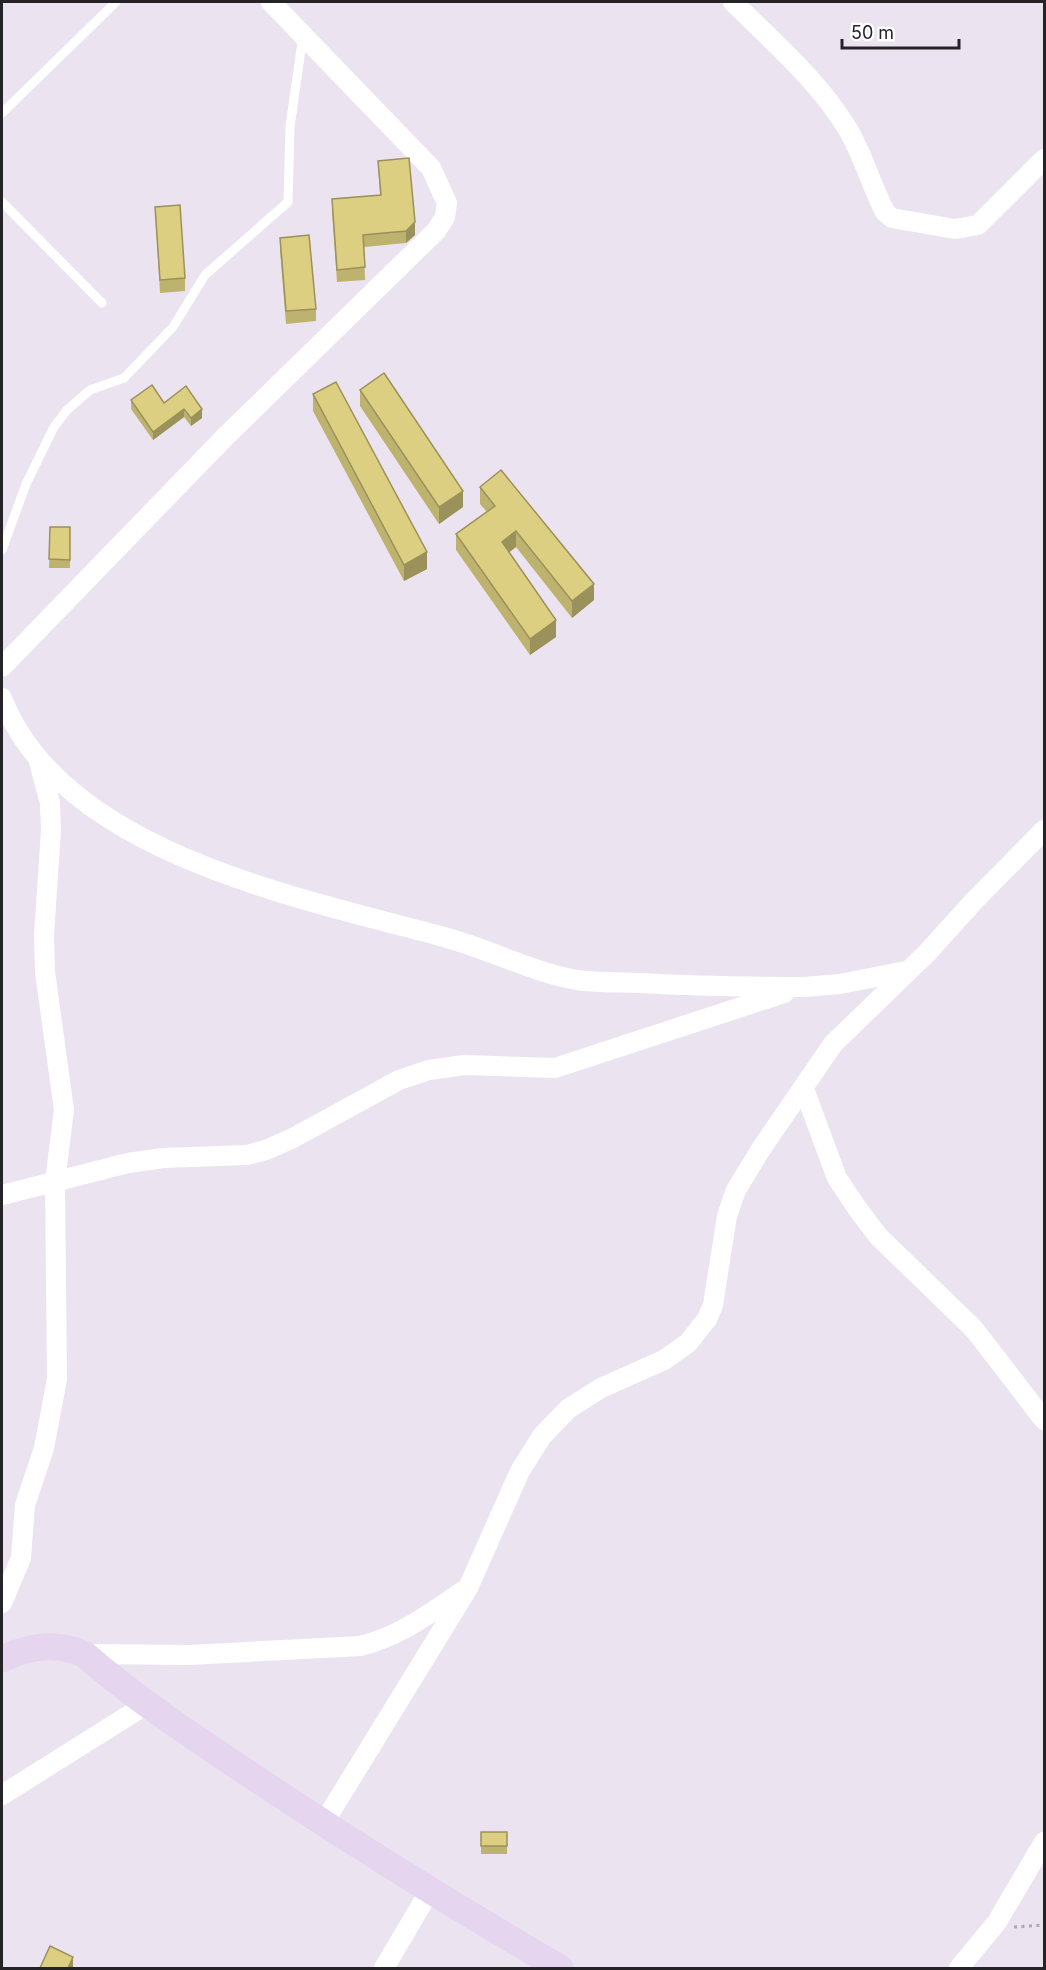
<svg xmlns="http://www.w3.org/2000/svg" width="1046" height="1970" font-family="Inter,sans-serif">
<style>
.lines{fill:none;stroke-linecap:round;stroke-linejoin:round}
.path{stroke:#ada7b1;stroke-width:3;stroke-dasharray:3 4.5;stroke-linecap:butt}
.lane{stroke:#fff;stroke-width:9}
.street{stroke:#fff;stroke-width:20}
.secondary{stroke:#e6d5ef;stroke-width:27}
.wall{fill:#beb26f}
.shaded-wall{fill:#9b915a}
.building{fill:#ddcf81;stroke:#9b915a;stroke-width:1.5}
</style>
<rect width="100%" height="100%" fill="#ebe4f0"/>
<g class="lines">
<path class="path" d="M 1014,1927 L 1044,1925"/>
<path class="lane" d="M 2,113 L 116,2
M 2,202 L 102,303
M 2,550 L 26,484 L 54,427 L 67,410 L 90,390 L 124,378 L 173,327 L 205,275 L 288,202 L 290,126 L 303,36"/>
<path class="street" d="M 733,2 C 773,42 818,80 847,128 C 863,154 871,185 885,212 L 892,218 L 955,229 L 978,225 L 1044,159
M 2,667 L 226,436 L 436,231 L 445,217 L 447,203 L 431,168 L 271,2
M 2,698 C 62,853 301,898 444,937 C 489,949 531,972 577,980 C 598,983 620,982 641,983 C 695,986 749,987 804,987 L 840,984 L 906,971
M 804,1089 L 837,1178 L 857,1208 L 878,1236 L 974,1329 L 1044,1420
M 2,1195 L 128,1163 L 163,1158 L 247,1155 L 266,1150 L 293,1138 L 399,1080 L 429,1070 L 464,1065 L 555,1068 L 784,993
M 2,1603 L 21,1558 L 25,1505 L 44,1448 L 57,1379 L 55,1182 L 64,1110 L 45,972 L 44,935 L 51,830 L 50,803 L 39,762
M 84,1654 L 189,1655 L 360,1646 C 399,1637 430,1613 463,1591
M 2,1795 L 147,1704
M 323,1824 L 468,1588 L 520,1471 L 542,1436 L 568,1409 L 601,1388 L 664,1360 L 688,1343 L 707,1319 L 713,1305 L 727,1216 L 736,1190 L 761,1149 L 833,1044 L 927,953 L 974,901 L 1044,830
M 384,1968 L 429,1892
M 959,1968 L 997,1922 L 1044,1842"/>
<path class="secondary" d="M 2,1659 C 29,1646 55,1642 84,1654 C 138,1701 198,1740 258,1780 C 357,1846 457,1908 560,1968"/>
</g>
<path class="wall" d="M 378,161 L 415,235 L 406,243 L 364,247 L 365,280 L 337,282 L 332,211 L 332,199 L 380,195 Z
M 155,207 L 185,278 L 185,291 L 160,293 Z
M 280,238 L 316,309 L 316,321 L 286,324 L 280,250 Z
M 186,386 L 202,418 L 191,426 L 184,417 L 153,440 L 131,409 L 131,400 L 164,403 Z
M 360,390 L 463,507 L 439,524 L 360,406 Z
M 313,394 L 427,569 L 404,581 L 313,411 Z
M 480,487 L 594,600 L 572,618 L 516,547 L 509,552 L 556,637 L 530,655 L 456,550 L 456,534 L 487,512 L 480,504 Z
M 50,527 L 70,527 L 70,568 L 49,568 Z
M 481,1832 L 507,1832 L 507,1854 L 481,1854 Z"/>
<path class="shaded-wall" d="M 415,222 L 415,235 L 406,243 L 406,231 Z
M 184,409 L 184,417 L 153,440 L 153,432 Z
M 202,409 L 202,418 L 191,426 L 191,418 Z
M 463,491 L 463,507 L 439,524 L 439,507 Z
M 516,531 L 516,547 L 502,558 L 502,542 Z
M 427,552 L 427,569 L 404,581 L 404,565 Z
M 594,584 L 594,600 L 572,618 L 572,601 Z
M 556,620 L 556,637 L 530,655 L 530,639 Z
M 73,1957 L 73,1968 L 68,1968 Z"/>
<path class="building" d="M 409,158 L 415,222 L 406,231 L 363,235 L 365,267 L 337,270 L 332,199 L 381,195 L 378,161 Z
M 180,205 L 185,278 L 160,280 L 155,207 Z
M 309,235 L 316,309 L 286,311 L 280,238 Z
M 384,373 L 463,491 L 439,507 L 360,390 Z
M 336,382 L 427,552 L 404,565 L 313,394 Z
M 152,385 L 164,403 L 186,386 L 202,409 L 191,418 L 184,409 L 153,432 L 131,400 Z
M 501,470 L 594,584 L 572,601 L 516,531 L 502,542 L 556,620 L 530,639 L 456,534 L 495,506 L 480,487 Z
M 50,527 L 70,527 L 70,560 L 49,559 Z
M 481,1832 L 507,1832 L 507,1846 L 481,1846 Z
M 50,1946 L 73,1957 L 68,1968 L 40,1968 Z"/>
<rect width="1046" height="1970" fill="none" stroke="#262328" stroke-width="6"/>
<path d="M842 39v9h117v-9" fill="none" stroke="#262328" stroke-width="3"/>
<text x="851" y="39" font-size="18" fill="#262328" stroke="#ffffff" stroke-width="4.5" paint-order="stroke">50 m</text>
</svg>
